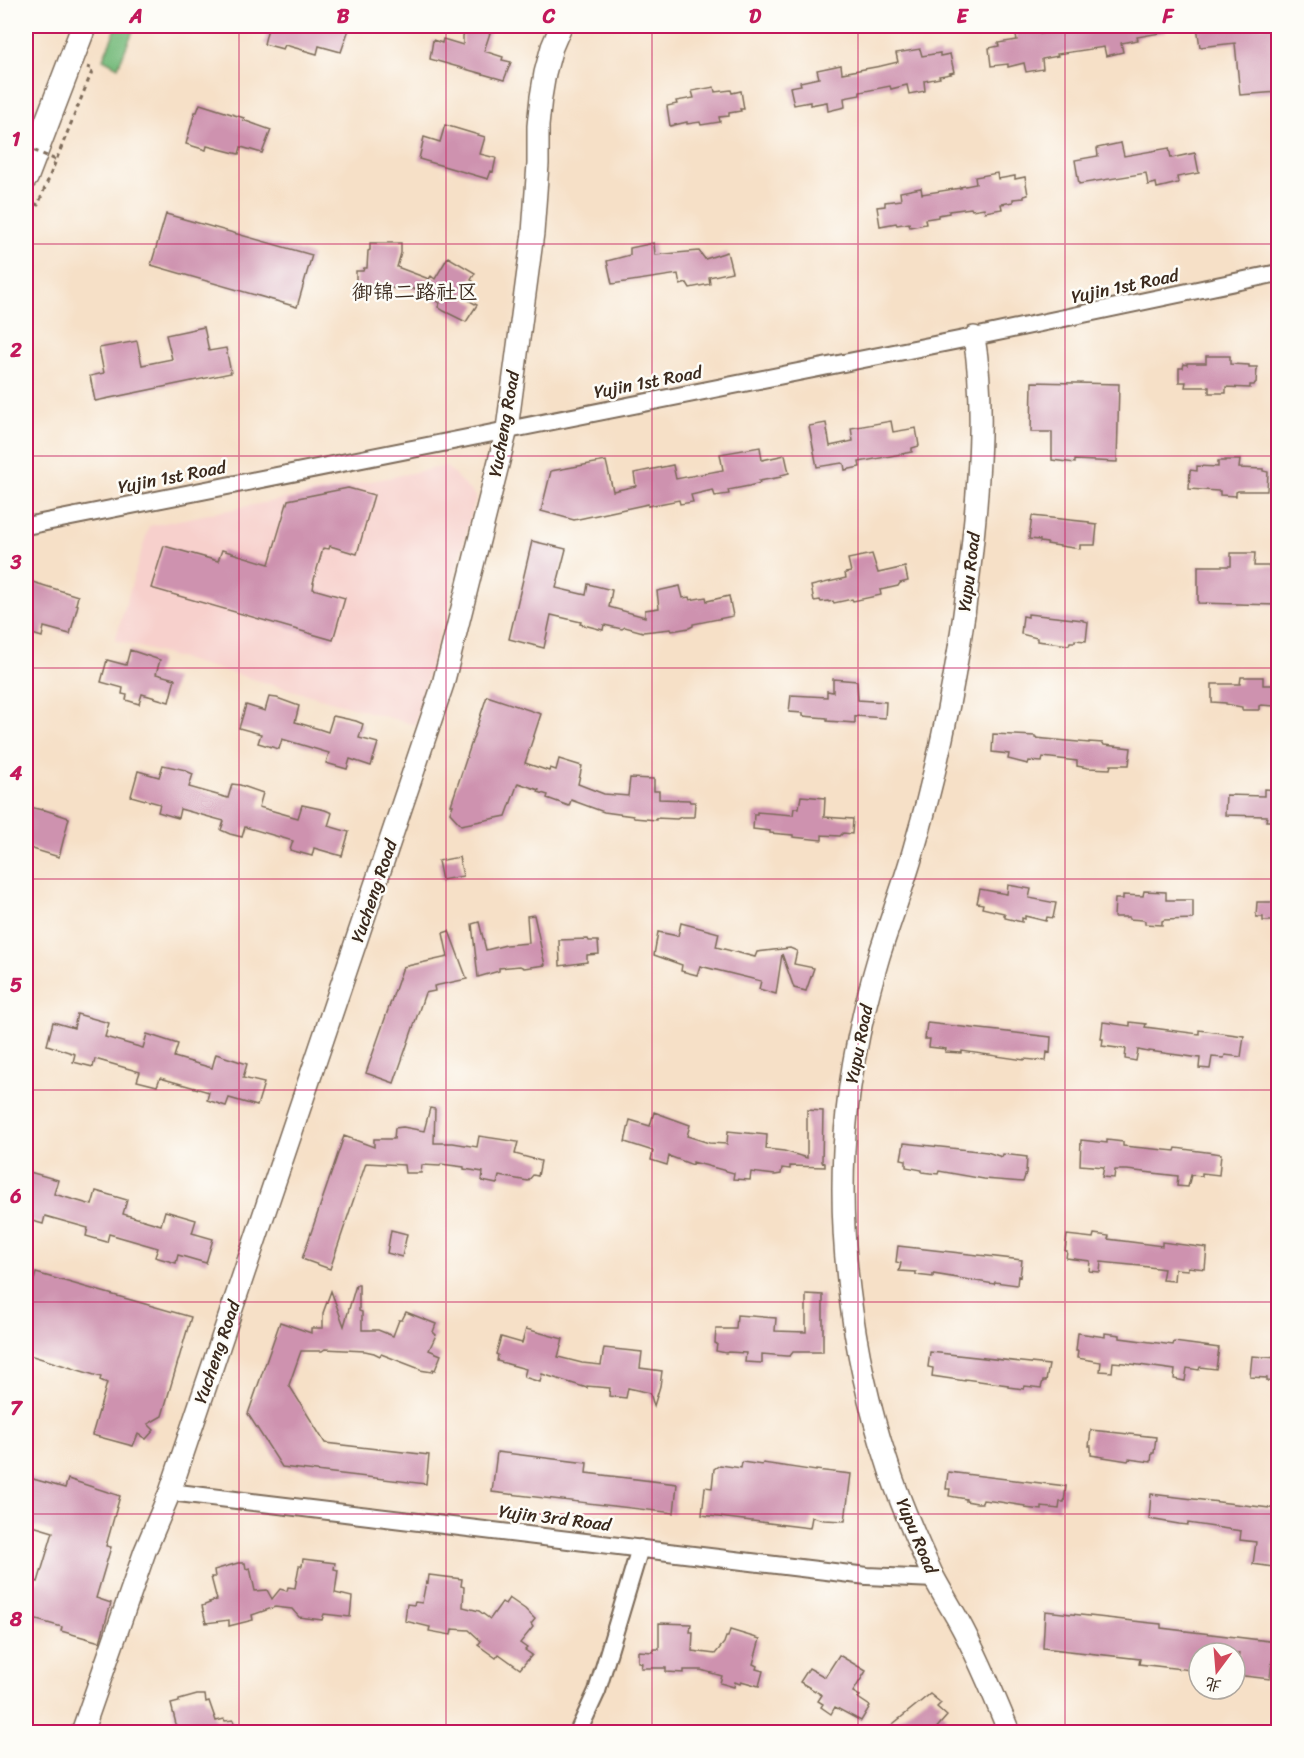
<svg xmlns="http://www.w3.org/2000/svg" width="1304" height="1758" font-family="Sriracha,'LXGW WenKai TC',sans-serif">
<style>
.built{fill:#f7d0cc}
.forest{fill:#78bc7e;stroke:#5a734e;stroke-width:1.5}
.building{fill:#ce92af}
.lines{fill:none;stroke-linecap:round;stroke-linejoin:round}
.minor-casing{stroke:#7c6a59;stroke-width:20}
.tertiary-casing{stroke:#7c6a59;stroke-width:24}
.secondary-casing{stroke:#7c6a59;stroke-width:27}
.path{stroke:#7c6a59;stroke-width:3;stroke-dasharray:4.5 4.5;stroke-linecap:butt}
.minor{stroke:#fff;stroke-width:16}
.tertiary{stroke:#fff;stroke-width:21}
.secondary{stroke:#fff;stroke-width:24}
.path-bridge{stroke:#7c6a59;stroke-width:3;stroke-dasharray:4.5 4.5;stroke-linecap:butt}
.grid{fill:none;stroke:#c2185b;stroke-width:1.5;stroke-opacity:0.55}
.labels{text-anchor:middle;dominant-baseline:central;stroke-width:5;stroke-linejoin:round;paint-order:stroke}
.street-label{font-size:18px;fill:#3b2a1e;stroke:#fdfcf7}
.quarter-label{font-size:21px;fill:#3b2a1e;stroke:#fdfcf7}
.neatline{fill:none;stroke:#c2185b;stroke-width:2}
.grid-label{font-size:20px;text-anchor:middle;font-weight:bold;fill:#c2185b}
</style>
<rect width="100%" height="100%" fill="#fdfcf7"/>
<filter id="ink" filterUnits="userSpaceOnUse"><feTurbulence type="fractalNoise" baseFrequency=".0167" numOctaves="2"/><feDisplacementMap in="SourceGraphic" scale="12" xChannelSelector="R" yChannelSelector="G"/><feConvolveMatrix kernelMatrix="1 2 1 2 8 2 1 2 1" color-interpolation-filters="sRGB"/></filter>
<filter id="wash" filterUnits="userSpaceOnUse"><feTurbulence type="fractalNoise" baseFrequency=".008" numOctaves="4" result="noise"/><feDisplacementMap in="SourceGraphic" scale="24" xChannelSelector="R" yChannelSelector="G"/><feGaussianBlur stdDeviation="1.35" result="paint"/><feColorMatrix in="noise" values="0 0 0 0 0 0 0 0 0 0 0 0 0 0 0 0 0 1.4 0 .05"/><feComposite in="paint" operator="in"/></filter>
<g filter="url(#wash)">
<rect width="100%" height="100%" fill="#f6e0c7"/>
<path class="built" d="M 446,466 L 476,497 L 415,725 L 115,640 L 149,526 Z"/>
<path class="forest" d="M 117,26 L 135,26 L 118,67 L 103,59 Z"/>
<g id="blocks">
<path class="building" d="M 273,26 L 337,26 L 349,29 L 341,52 L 319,46 L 317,54 L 285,45 L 283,49 L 264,44 L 268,28 L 272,29 Z
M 466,26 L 476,26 L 491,30 L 484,51 L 503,57 L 502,60 L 511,62 L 504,80 L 430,59 L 433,40 L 442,43 L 443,39 L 463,45 L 463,36 Z
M 1039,26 L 1040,34 L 1087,26 L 1165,26 L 1166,32 L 1137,37 L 1138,40 L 1121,43 L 1123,52 L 1106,56 L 1104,47 L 1057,54 L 1058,56 L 1042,59 L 1043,69 L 1026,72 L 1024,63 L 1008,67 L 1008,64 L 991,66 L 989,48 L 999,46 L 998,43 L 1017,40 L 1015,32 Z
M 1197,26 L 1278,26 L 1278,92 L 1240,95 L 1235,43 L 1200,47 Z
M 920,49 L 922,56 L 940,53 L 940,56 L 950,54 L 954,72 L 950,73 L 951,74 L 939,76 L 940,78 L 924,81 L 925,91 L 909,94 L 907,85 L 891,89 L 890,86 L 860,92 L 860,95 L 844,98 L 845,107 L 828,111 L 827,102 L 810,105 L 810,102 L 794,105 L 790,87 L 801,85 L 800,82 L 819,78 L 817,70 L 841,65 L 842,73 L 881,66 L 898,62 L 896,53 Z
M 714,87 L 715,92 L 731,90 L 732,93 L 741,91 L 744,109 L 740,109 L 741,111 L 729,113 L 729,116 L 719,117 L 720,122 L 701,125 L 700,122 L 687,124 L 687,122 L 670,126 L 667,106 L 677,104 L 676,101 L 694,98 L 692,91 Z
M 200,104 L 244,118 L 243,120 L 271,130 L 262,153 L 241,147 L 239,154 L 207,146 L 206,150 L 186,144 L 195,112 L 197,112 Z
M 445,125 L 485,137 L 480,154 L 496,158 L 493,172 L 491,171 L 488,179 L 419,159 L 424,137 L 440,142 Z
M 1121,143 L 1124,156 L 1169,148 L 1171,158 L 1195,153 L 1199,173 L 1177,177 L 1178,183 L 1157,188 L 1156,183 L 1148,185 L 1146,173 L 1079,184 L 1075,160 L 1098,156 L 1097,148 Z
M 997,173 L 998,179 L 1015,176 L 1015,179 L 1025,177 L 1028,195 L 1024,196 L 1024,198 L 1013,199 L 1013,202 L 1001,204 L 1002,209 L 985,212 L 984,208 L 972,210 L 971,208 L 949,211 L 949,213 L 938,215 L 938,217 L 925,219 L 926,224 L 910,227 L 909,223 L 897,225 L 896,223 L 880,226 L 877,207 L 885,206 L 885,202 L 901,200 L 900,192 L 921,188 L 922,194 L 961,188 L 960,187 L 976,184 L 975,177 Z
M 166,214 L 312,255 L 297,307 L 151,265 Z
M 370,243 L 401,243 L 401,253 L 397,267 L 429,279 L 431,276 L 435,279 L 448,257 L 475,273 L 471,280 L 473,281 L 463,297 L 477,305 L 466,322 L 444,311 L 438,307 L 440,303 L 414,289 L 356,287 L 356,271 L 363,271 L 364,268 L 367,268 L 368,251 L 370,250 Z
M 654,243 L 655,255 L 699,251 L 705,259 L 727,252 L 732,272 L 709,277 L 710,284 L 690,288 L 687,283 L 680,285 L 678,274 L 612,284 L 607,261 L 630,255 L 630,248 Z
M 204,327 L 209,351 L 226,348 L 231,373 L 95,401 L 90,376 L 104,373 L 99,348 L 137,341 L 142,365 L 172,359 L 166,335 Z
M 1206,356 L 1230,356 L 1230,364 L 1249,365 L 1249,367 L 1257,367 L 1256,383 L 1255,383 L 1254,385 L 1250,385 L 1250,388 L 1226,387 L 1226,393 L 1209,393 L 1209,387 L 1185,387 L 1186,382 L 1179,382 L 1179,368 L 1183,368 L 1184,364 L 1187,365 L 1187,363 L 1206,363 Z
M 1032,382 L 1119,384 L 1117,462 L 1075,460 L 1075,463 L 1052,460 L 1052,432 L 1031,432 Z
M 891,421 L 893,432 L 916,428 L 919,446 L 912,448 L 912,452 L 859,462 L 860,467 L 845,470 L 844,464 L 842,463 L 817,467 L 809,426 L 826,423 L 830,446 L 853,441 L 851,428 Z
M 760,447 L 762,460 L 785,455 L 789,473 L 781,475 L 781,477 L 759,481 L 760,483 L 749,486 L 728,490 L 729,494 L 715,496 L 713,490 L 691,495 L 693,502 L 680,504 L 679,500 L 648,506 L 648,504 L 574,520 L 541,511 L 551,471 L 606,461 L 613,491 L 636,486 L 634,473 L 673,465 L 676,479 L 723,470 L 720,454 Z
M 1225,460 L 1240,460 L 1239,468 L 1263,469 L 1263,471 L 1268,472 L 1267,491 L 1238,491 L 1236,492 L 1236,496 L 1220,495 L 1220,491 L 1218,491 L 1189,489 L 1190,470 L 1197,471 L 1197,466 L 1218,467 L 1218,461 L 1225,461 Z
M 348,488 L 374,495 L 357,554 L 330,546 L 329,549 L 323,548 L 313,583 L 314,583 L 313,589 L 345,598 L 333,640 L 151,588 L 164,546 L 218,561 L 222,550 L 269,564 L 288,500 Z
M 1032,516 L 1089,522 L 1089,524 L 1097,525 L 1095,545 L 1080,545 L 1080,549 L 1047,544 L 1047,543 L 1040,542 L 1040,540 L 1029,539 Z
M 532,541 L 566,549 L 556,588 L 586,595 L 588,584 L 612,590 L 609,607 L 645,617 L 645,610 L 659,608 L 657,591 L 680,586 L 683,598 L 689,597 L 690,600 L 706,597 L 707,601 L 729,596 L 733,616 L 693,624 L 693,626 L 689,628 L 672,631 L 671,629 L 643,632 L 625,627 L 622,629 L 604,625 L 603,630 L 580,624 L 581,622 L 551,615 L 544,648 L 509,639 Z
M 1231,553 L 1255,553 L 1254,566 L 1278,566 L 1278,605 L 1198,603 L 1198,566 L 1231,566 Z
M 872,554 L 878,573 L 905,567 L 908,581 L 900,583 L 898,586 L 880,590 L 881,595 L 853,601 L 852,599 L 834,603 L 833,601 L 829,602 L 828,601 L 821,602 L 820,600 L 814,601 L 811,586 L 846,578 L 845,573 L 851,572 L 848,559 Z
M 26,580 L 78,596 L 76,604 L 78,605 L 70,634 L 44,627 L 42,637 L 26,632 Z
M 1028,614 L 1083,620 L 1083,621 L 1088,622 L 1086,641 L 1075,640 L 1075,642 L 1070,642 L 1069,645 L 1037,641 L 1037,638 L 1021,634 L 1023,616 L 1028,617 Z
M 130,650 L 160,660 L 156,674 L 175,679 L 169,702 L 142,694 L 139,704 L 126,700 L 127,695 L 122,694 L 123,688 L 101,682 L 107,660 L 126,665 Z
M 1241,677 L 1263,677 L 1263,685 L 1278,685 L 1278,704 L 1275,704 L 1275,706 L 1261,705 L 1259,706 L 1259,710 L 1242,710 L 1242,707 L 1226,704 L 1226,703 L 1212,702 L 1212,684 L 1240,684 Z
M 833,679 L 857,681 L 858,700 L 886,702 L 885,718 L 855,716 L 855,723 L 827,721 L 827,718 L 803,716 L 803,713 L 789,712 L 791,695 L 827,697 L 827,691 L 833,692 Z
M 487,696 L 541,714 L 525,763 L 549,771 L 550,768 L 556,770 L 559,759 L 582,766 L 578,784 L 604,794 L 628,796 L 630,778 L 654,779 L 654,791 L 659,791 L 659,799 L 689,800 L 690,802 L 695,802 L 694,817 L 681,817 L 677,819 L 656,818 L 656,820 L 634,818 L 633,816 L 604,812 L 571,800 L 569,806 L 547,798 L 548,795 L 538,792 L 539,790 L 518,783 L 506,816 L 461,825 L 450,813 L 453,805 L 451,805 Z
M 269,697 L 277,698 L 299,706 L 295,722 L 319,729 L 328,732 L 333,716 L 356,721 L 363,724 L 359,738 L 378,743 L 371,766 L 350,759 L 347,769 L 326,763 L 329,753 L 282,739 L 279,749 L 258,743 L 261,734 L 239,728 L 246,705 L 265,711 Z
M 993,734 L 1035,736 L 1035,738 L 1089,743 L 1089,742 L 1103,743 L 1104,745 L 1131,748 L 1129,765 L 1111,765 L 1110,769 L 1088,768 L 1077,766 L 1077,761 L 1043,757 L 1042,762 L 1029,761 L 1028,764 L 1008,759 L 1009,754 L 992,752 Z
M 163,765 L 186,770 L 186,771 L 193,774 L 189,787 L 228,798 L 232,784 L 240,785 L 263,793 L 259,807 L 298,818 L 302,805 L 325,810 L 332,813 L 328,826 L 349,832 L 342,856 L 314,848 L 312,856 L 290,850 L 293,841 L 245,827 L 242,837 L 230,834 L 221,830 L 224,821 L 180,809 L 178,818 L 158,812 L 160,804 L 131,796 L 138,771 L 159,777 Z
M 1264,789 L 1278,790 L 1278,821 L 1266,821 L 1267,816 L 1225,815 L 1226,795 L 1264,796 Z
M 801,796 L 825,798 L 824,817 L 853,819 L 852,834 L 843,833 L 840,836 L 822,835 L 822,840 L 793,837 L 793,835 L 770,833 L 770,831 L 753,829 L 754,814 L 757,814 L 757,812 L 793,815 L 794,808 L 799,808 Z
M 26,806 L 42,810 L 42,809 L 69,818 L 59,857 L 26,847 Z
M 459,857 L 463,876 L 442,880 L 438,861 Z
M 1008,885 L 1031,889 L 1029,898 L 1056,903 L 1053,918 L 1047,917 L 1046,921 L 1025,916 L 1025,919 L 1022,918 L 1022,922 L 1005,918 L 1005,915 L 1004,915 L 1004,913 L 982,908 L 983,904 L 977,903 L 980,889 L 1007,894 Z
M 1144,891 L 1166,892 L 1166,900 L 1193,900 L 1193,919 L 1164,920 L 1162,921 L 1162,925 L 1145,924 L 1145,921 L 1143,920 L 1129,919 L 1129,917 L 1114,917 L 1115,899 L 1123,899 L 1123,895 L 1143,896 Z
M 1257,902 L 1278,902 L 1278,921 L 1263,921 L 1263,917 L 1256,917 Z
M 534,915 L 545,965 L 524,968 L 520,966 L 499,968 L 499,971 L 478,977 L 472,924 L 479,922 L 486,950 L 506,945 L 529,943 L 527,916 Z
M 681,923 L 719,933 L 716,947 L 755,957 L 757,952 L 790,948 L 797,951 L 794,964 L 814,968 L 806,991 L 794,988 L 782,954 L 776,994 L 759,989 L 761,981 L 700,966 L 697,975 L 681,971 L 682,965 L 654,955 L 658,932 L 678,936 Z
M 449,931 L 467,979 L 434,986 L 435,991 L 425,993 L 394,1083 L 366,1073 L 403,967 L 448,957 L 443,933 Z
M 588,939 L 589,941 L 598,941 L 599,954 L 587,955 L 587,962 L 560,966 L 559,940 Z
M 77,1014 L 109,1023 L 105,1037 L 143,1048 L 147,1034 L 178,1044 L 174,1057 L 212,1068 L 216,1054 L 247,1064 L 243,1078 L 264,1083 L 257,1106 L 229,1098 L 226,1106 L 207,1100 L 209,1092 L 160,1078 L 157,1086 L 137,1081 L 140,1072 L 95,1059 L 93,1067 L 73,1062 L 75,1054 L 47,1045 L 53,1022 L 74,1028 Z
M 1103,1022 L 1130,1026 L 1130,1022 L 1146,1024 L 1145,1027 L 1199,1034 L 1199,1030 L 1244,1036 L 1241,1057 L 1225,1055 L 1224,1058 L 1212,1057 L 1210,1069 L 1199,1068 L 1200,1058 L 1149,1051 L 1148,1052 L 1138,1050 L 1136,1061 L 1125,1059 L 1126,1049 L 1102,1046 L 1103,1039 L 1101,1039 Z
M 927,1023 L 1051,1037 L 1050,1053 L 1047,1052 L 1046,1061 L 1024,1059 L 1024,1060 L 962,1051 L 962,1053 L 945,1052 L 946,1049 L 929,1047 L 930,1039 L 925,1039 Z
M 430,1108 L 435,1109 L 434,1143 L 453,1143 L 477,1147 L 479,1136 L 518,1142 L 515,1154 L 541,1161 L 538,1176 L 533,1175 L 528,1181 L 499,1176 L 497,1184 L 482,1181 L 483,1172 L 464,1169 L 464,1167 L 441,1164 L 440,1166 L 422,1165 L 421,1173 L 405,1173 L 404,1165 L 366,1163 L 330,1269 L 302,1259 L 344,1136 L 374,1147 L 374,1139 L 394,1139 L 395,1128 L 403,1127 L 424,1131 Z
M 807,1110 L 823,1111 L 822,1162 L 825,1163 L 825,1167 L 790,1166 L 790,1169 L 782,1168 L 781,1174 L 775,1175 L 751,1172 L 750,1180 L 733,1179 L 734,1173 L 693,1162 L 693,1165 L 669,1156 L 667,1165 L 651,1160 L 653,1151 L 625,1142 L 630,1120 L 650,1126 L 654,1112 L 690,1125 L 687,1136 L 709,1143 L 727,1144 L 728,1131 L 767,1135 L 766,1149 L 784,1151 L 807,1158 Z
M 1081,1140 L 1107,1143 L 1107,1140 L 1123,1142 L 1123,1146 L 1175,1151 L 1176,1148 L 1221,1154 L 1219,1175 L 1202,1173 L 1202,1176 L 1191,1175 L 1188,1187 L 1177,1186 L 1178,1176 L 1127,1170 L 1115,1170 L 1114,1178 L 1102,1177 L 1104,1167 L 1080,1165 Z
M 904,1143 L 987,1152 L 1002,1157 L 1003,1154 L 1027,1157 L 1026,1173 L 1023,1182 L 984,1179 L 939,1171 L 938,1174 L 922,1172 L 922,1170 L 906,1167 L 906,1160 L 901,1159 Z
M 26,1171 L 58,1180 L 54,1194 L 92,1205 L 96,1191 L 127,1200 L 123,1214 L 161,1225 L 165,1211 L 196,1220 L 192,1233 L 213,1239 L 206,1263 L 178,1255 L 176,1263 L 155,1257 L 158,1248 L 109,1234 L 107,1242 L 86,1236 L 88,1228 L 45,1216 L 43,1224 L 26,1219 Z
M 391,1230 L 407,1234 L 402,1257 L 387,1253 Z
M 1094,1234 L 1109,1236 L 1108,1239 L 1162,1246 L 1162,1242 L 1207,1248 L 1205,1269 L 1188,1267 L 1188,1270 L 1175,1269 L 1174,1281 L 1162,1280 L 1164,1269 L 1141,1266 L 1101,1262 L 1100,1272 L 1089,1271 L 1090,1261 L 1066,1258 L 1067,1251 L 1065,1251 L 1067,1235 L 1093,1238 Z
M 898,1246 L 1022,1260 L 1020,1277 L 1018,1276 L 1017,1285 L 995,1282 L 994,1284 L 933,1274 L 933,1277 L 916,1275 L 916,1272 L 899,1271 L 901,1263 L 896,1262 Z
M 36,1273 L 191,1317 L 162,1416 L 148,1424 L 154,1430 L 146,1439 L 138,1434 L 133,1446 L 92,1435 L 107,1383 L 100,1380 L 101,1377 L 26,1354 L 26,1308 Z
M 356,1285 L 359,1285 L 359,1311 L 362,1312 L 362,1330 L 378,1330 L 393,1336 L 399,1320 L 402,1320 L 406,1312 L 436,1324 L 433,1332 L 436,1335 L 429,1350 L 441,1355 L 435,1370 L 433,1369 L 432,1372 L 420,1370 L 420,1369 L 381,1354 L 380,1356 L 374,1353 L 365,1351 L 325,1349 L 322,1351 L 301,1351 L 289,1385 L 325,1443 L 429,1455 L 426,1484 L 282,1467 L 248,1414 L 280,1322 L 311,1333 L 311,1328 L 323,1328 L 323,1313 L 331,1291 L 344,1326 Z
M 806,1294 L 823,1295 L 823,1352 L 793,1352 L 790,1356 L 786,1356 L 762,1354 L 762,1363 L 745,1362 L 746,1353 L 728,1352 L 726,1353 L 716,1351 L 717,1344 L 715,1343 L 716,1329 L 736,1329 L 737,1315 L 776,1318 L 775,1331 L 806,1332 Z
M 526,1329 L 563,1339 L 558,1357 L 582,1363 L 601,1365 L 604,1348 L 642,1352 L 640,1368 L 662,1371 L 660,1386 L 654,1406 L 650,1393 L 628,1388 L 626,1398 L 609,1396 L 610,1388 L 587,1386 L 587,1388 L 542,1374 L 540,1382 L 524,1377 L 526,1369 L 497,1361 L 498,1355 L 496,1354 L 501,1337 L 522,1343 Z
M 1078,1333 L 1105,1337 L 1105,1333 L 1120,1335 L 1120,1338 L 1173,1345 L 1174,1342 L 1219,1348 L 1216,1369 L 1200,1367 L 1199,1370 L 1187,1368 L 1185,1381 L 1174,1379 L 1175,1370 L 1124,1363 L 1113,1362 L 1112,1372 L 1100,1371 L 1101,1362 L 1077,1358 L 1078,1351 L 1076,1351 Z
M 930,1352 L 1049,1365 L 1046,1381 L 1043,1381 L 1041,1388 L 1025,1386 L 1024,1389 L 1008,1387 L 1008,1385 L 965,1379 L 965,1381 L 932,1376 L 933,1368 L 928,1367 Z
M 1252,1356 L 1278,1358 L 1278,1382 L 1267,1381 L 1267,1378 L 1250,1377 Z
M 1091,1430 L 1156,1437 L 1154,1453 L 1152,1453 L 1151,1462 L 1129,1459 L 1128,1461 L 1091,1455 L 1091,1446 L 1089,1446 Z
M 497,1452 L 587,1463 L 586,1473 L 677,1484 L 674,1513 L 492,1492 Z
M 742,1462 L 762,1465 L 763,1463 L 816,1471 L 816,1470 L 851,1474 L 845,1521 L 824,1520 L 812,1517 L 810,1528 L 702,1515 L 705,1487 L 712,1488 L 714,1469 L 720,1465 L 741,1468 Z
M 948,1472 L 1066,1486 L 1064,1502 L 1060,1502 L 1059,1509 L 1042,1507 L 1042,1510 L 1025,1508 L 1025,1506 L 1000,1502 L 983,1500 L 982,1503 L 977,1503 L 966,1501 L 966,1499 L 949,1496 L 950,1489 L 946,1489 Z
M 26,1477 L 65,1488 L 68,1479 L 120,1496 L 106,1546 L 111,1547 L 96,1598 L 111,1603 L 100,1642 L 61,1631 L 62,1627 L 26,1617 L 26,1578 L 38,1582 L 53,1532 L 26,1524 Z
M 1151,1494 L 1278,1509 L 1278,1525 L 1276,1525 L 1272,1555 L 1274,1555 L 1273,1567 L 1253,1564 L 1256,1542 L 1240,1540 L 1241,1531 L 1188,1523 L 1188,1525 L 1179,1524 L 1149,1519 Z
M 303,1559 L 335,1563 L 334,1569 L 338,1570 L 335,1593 L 352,1597 L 350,1617 L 324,1614 L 322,1620 L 299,1617 L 292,1609 L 275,1607 L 252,1615 L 253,1620 L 229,1626 L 229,1620 L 206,1623 L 202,1606 L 210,1603 L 209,1602 L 217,1600 L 211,1577 L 215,1577 L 214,1570 L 238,1563 L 245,1563 L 246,1569 L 250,1568 L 255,1591 L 267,1590 L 272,1599 L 280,1589 L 287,1591 L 288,1587 L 295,1588 L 299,1566 L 302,1566 Z
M 429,1575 L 462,1579 L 461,1586 L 464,1587 L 463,1607 L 479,1611 L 490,1619 L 502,1602 L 505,1604 L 509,1598 L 525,1609 L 535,1619 L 531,1624 L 533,1627 L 520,1643 L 527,1648 L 525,1650 L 532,1655 L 520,1669 L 499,1654 L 496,1658 L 478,1645 L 481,1641 L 469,1630 L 452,1629 L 451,1635 L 429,1631 L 430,1627 L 405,1621 L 407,1604 L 414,1605 L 415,1602 L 422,1603 L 426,1582 L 428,1583 Z
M 1045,1611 L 1151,1623 L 1161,1624 L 1161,1628 L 1277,1642 L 1275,1662 L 1272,1661 L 1270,1679 L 1236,1675 L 1239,1653 L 1199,1653 L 1199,1671 L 1139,1664 L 1140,1659 L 1043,1648 Z
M 659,1623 L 691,1624 L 690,1632 L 693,1632 L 692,1651 L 715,1654 L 724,1643 L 726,1637 L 728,1637 L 730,1630 L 760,1639 L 753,1664 L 757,1666 L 756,1669 L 763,1671 L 759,1686 L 741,1681 L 740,1684 L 735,1682 L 734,1687 L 720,1683 L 722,1676 L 701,1670 L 684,1670 L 684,1673 L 666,1672 L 666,1668 L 641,1668 L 642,1663 L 638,1662 L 638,1651 L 653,1652 L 653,1649 L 659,1649 Z
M 839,1655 L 866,1671 L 853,1692 L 860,1696 L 858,1698 L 870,1706 L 861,1721 L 835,1707 L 831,1714 L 821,1707 L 823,1704 L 818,1701 L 822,1695 L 800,1682 L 809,1668 L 825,1677 Z
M 930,1694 L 941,1703 L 937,1707 L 947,1716 L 933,1732 L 883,1732 Z
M 197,1695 L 205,1695 L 206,1702 L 209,1701 L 216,1721 L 224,1719 L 225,1721 L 233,1720 L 237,1732 L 178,1732 L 171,1704 L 179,1702 L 179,1700 Z"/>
</g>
</g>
<g filter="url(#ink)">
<use href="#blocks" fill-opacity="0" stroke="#7c6a59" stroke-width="1.5"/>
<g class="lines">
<g class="minor-casing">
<path id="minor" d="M 26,526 L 974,337 L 1278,273
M 170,1492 L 867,1576 L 935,1579
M 578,1732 L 597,1691 L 640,1548"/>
</g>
<g class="tertiary-casing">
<path id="tertiary" d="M 974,337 C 984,397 980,458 975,518 C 965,631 945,744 913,852 C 903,887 890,921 879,956 C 864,1007 852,1059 847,1112 C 835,1225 851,1354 887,1462 C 899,1501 916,1539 933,1576 C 941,1591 950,1606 958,1620 C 978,1656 994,1695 1009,1732
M 82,1732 L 145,1551 L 170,1492 L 443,684 L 507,429 L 533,233 L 538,164 L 538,126 L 541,97 L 545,73 L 552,47 L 561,26"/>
</g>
<g class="secondary-casing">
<path id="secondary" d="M 26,177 L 84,26"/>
</g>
<path class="path" d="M 26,200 L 38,205 L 93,69 L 87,67"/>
<use href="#minor" class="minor"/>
<use href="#tertiary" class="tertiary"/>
<use href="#secondary" class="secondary"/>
<path class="path-bridge" d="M 26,147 L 56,160"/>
</g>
</g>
<path class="grid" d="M 239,26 L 239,1732M 446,26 L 446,1732M 652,26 L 652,1732M 858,26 L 858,1732M 1065,26 L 1065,1732M 26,244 L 1278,244M 26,456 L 1278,456M 26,668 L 1278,668M 26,879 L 1278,879M 26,1090 L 1278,1090M 26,1302 L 1278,1302M 26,1514 L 1278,1514"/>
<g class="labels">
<g class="street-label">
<text transform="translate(1125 286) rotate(-12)">Yujin 1st Road</text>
<text transform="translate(648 382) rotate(-11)">Yujin 1st Road</text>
<text transform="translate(504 424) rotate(-80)">Yucheng Road</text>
<text transform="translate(172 477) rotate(-11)">Yujin 1st Road</text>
<text transform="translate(969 572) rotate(-83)">Yupu Road</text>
<text transform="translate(374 891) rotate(-71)">Yucheng Road</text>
<text transform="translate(859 1044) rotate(-79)">Yupu Road</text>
<text transform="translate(217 1352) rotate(-71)">Yucheng Road</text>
<text transform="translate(555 1518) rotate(7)">Yujin 3rd Road</text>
<text transform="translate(917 1536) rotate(67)">Yupu Road</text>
</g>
<g class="quarter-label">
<text x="415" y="292">御锦二路社区</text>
</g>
</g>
<rect width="1304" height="1758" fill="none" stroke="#fdfcf7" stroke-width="66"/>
<g transform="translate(1217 1671) rotate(196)"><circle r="28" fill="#fdfcf7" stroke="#afa8a0" stroke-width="1.5"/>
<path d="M0-4.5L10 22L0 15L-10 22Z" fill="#d1495b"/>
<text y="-9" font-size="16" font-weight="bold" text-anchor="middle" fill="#3b2a1e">北</text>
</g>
<rect x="33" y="33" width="1238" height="1692" class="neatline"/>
<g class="grid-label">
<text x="136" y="23">A</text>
<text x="343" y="23">B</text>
<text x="549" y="23">C</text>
<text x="755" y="23">D</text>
<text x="962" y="23">E</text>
<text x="1168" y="23">F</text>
<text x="16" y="146">1</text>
<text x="16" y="357">2</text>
<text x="16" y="569">3</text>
<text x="16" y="780">4</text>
<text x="16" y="992">5</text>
<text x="16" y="1203">6</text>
<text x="16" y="1415">7</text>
<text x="16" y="1626">8</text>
</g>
</svg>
